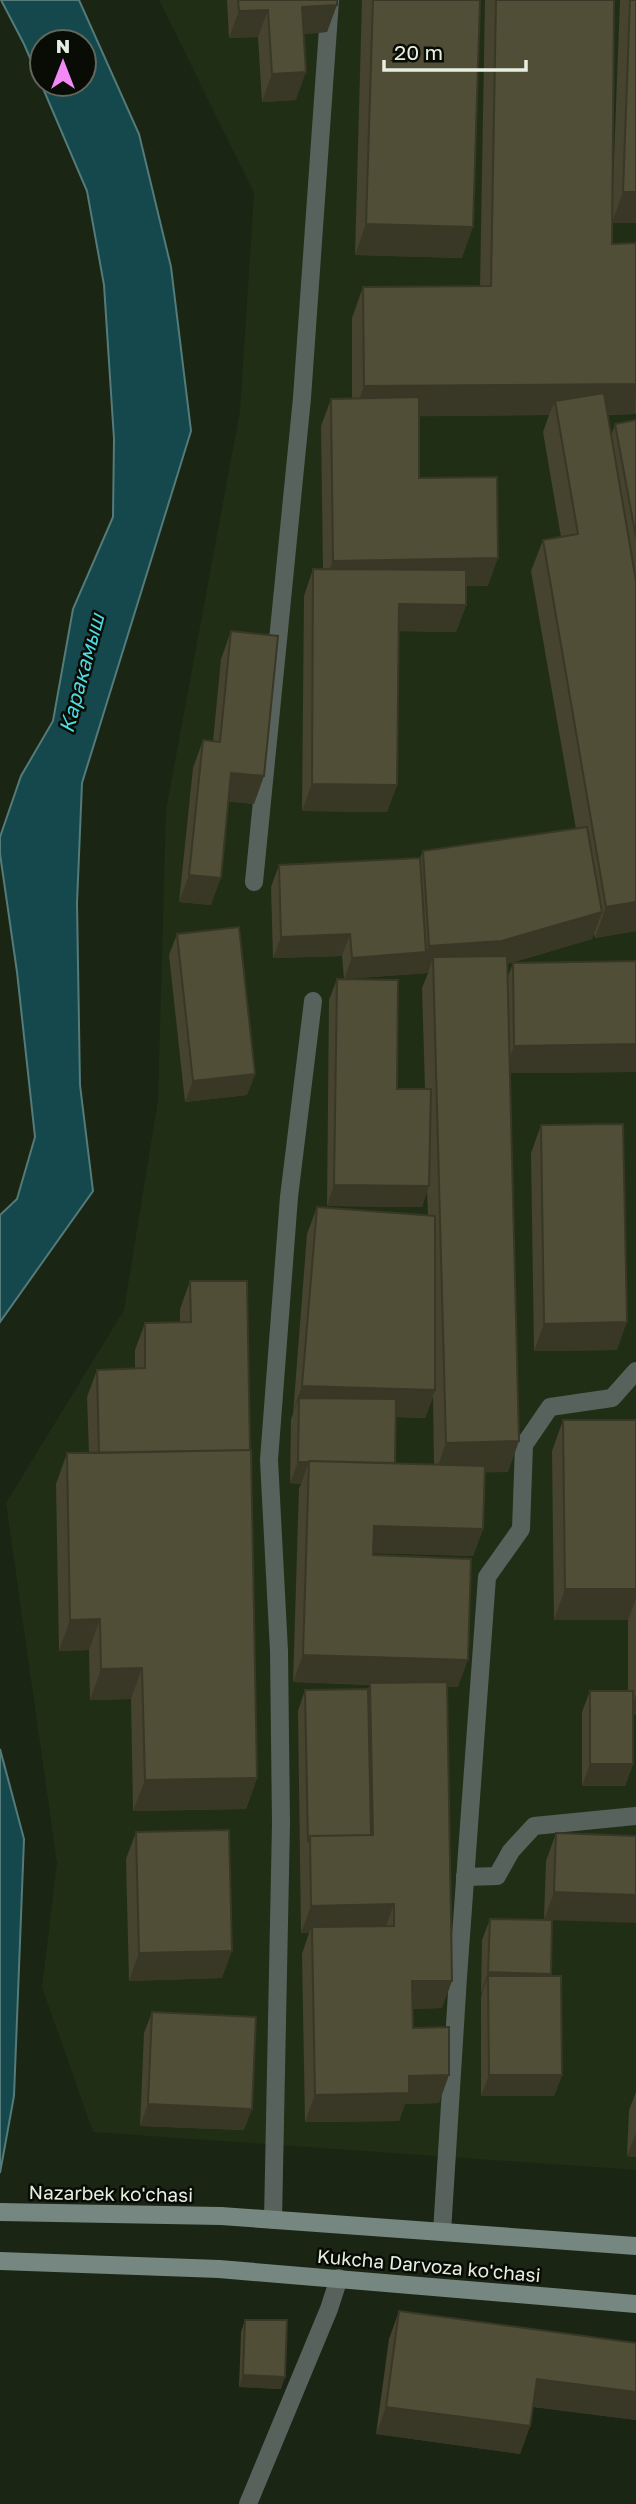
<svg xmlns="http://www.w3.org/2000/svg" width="636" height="2504" font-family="'Golos Text',sans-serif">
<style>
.built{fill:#202e16}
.water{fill:#15484c;stroke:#547a79;stroke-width:2;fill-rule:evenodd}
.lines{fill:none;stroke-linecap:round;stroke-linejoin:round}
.lane{stroke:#57625d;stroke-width:18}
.street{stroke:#57625d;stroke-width:18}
.secondary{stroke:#758780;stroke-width:18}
.wall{fill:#46432f;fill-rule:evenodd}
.shaded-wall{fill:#393726}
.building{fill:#514e37;stroke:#393726;stroke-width:2}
.labels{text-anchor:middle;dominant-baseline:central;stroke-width:5;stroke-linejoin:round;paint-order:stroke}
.street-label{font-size:19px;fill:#e7efe3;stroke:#080c05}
.water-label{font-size:21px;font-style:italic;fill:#4ddae3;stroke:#080c05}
</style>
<rect width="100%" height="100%" fill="#1a2513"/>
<path class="built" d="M 159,0 L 636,0 L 636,2170 L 93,2132 L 42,1987 L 57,1863 L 6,1503 L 124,1310 L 158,1100 L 166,810 L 240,411 L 254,193 Z"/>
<path class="water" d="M 1,0 L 79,0 L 139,134 L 171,267 L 191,431 L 82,783 L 77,903 L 80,1085 L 93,1191 L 0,1322 L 0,1215 L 17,1199 L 35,1137 L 17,972 L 0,854 L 0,837 L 21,776 L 53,721 L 73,609 L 113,517 L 114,439 L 104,285 L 87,191 L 24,44 ZM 84,42 L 84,84 L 42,84 L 42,42 Z
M 0,1749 L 24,1839 L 14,2096 L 0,2173 Z"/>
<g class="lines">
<path class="lane" d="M 254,882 L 302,398 L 330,0
M 465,1877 L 497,1876 L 511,1851 L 534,1826 L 636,1816
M 273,2220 L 281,1823 L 279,1651 L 269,1460 L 289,1197 L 313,1001
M 248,2504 L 329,2309 L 339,2278"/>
<path class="street" d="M 442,2232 L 458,1977 L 487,1577 L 521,1529 L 524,1445 L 550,1407 L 612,1398 L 636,1371"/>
<path class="secondary" d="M 0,2212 L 221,2216 L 636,2246
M 0,2261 L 219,2269 L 636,2304"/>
</g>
<path class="wall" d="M 227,0 L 337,0 L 327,32 L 304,34 L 296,100 L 262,102 L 258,37 L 229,38 Z
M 362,0 L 480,0 L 462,258 L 355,255 Z
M 485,0 L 614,0 L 612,211 L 620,0 L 636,0 L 636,223 L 612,223 L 612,244 L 636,243 L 636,413 L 635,414 L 607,415 L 611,436 L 615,424 L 636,420 L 636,931 L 595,938 L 594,933 L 592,939 L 507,964 L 507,979 L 513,963 L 636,961 L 636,1072 L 510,1073 L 508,1472 L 485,1472 L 483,1529 L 473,1556 L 373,1553 L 373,1555 L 458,1687 L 447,1687 L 442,2008 L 413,2009 L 413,2028 L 439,2103 L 405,2104 L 399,2121 L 305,2122 L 302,1954 L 309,1933 L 301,1933 L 298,1711 L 305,1690 L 368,1689 L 370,1685 L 293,1682 L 299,1488 L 301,1484 L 290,1483 L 291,1419 L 293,1414 L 307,1234 L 317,1207 L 428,1215 L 427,1191 L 422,1207 L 327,1206 L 329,1000 L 337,979 L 344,979 L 342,956 L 273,958 L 271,887 L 279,865 L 420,858 L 423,851 L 576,829 L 531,571 L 543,540 L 561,537 L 543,432 L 549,415 L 419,416 L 419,478 L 488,586 L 466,586 L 466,605 L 456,632 L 399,631 L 397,785 L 387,812 L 302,811 L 304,596 L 313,569 L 323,569 L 321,426 L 331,399 L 352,398 L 352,318 L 363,287 L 480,286 ZM 428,973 L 422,988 L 425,1089 L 397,1089 L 345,979 ZM 433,1397 L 434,1465 L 395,1463 L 396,1417 L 425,1418 Z
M 231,631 L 254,804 L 229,801 L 211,905 L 179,902 L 193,768 L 203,740 L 213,741 L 221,659 Z
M 177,934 L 255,1074 L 247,1095 L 185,1102 L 169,955 Z
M 541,1125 L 617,1350 L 534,1351 L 531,1153 Z
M 190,1281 L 250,1450 L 257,1778 L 246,1809 L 133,1811 L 131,1699 L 90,1700 L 89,1650 L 59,1651 L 56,1484 L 67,1453 L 89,1453 L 87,1397 L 97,1370 L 135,1369 L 135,1350 L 145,1323 L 180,1322 L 180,1309 Z
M 563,1420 L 636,1420 L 636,1715 L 633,1715 L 633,1764 L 625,1786 L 582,1786 L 582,1712 L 590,1691 L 628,1691 L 628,1620 L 554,1620 L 552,1451 Z
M 136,1832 L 222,1978 L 129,1981 L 126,1859 Z
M 556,1833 L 636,1836 L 552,1920 L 550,1976 L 562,2075 L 554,2096 L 481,2096 L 481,1997 L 482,1993 L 481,1993 L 482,1940 L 490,1919 L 544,1919 L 546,1861 Z
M 152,2012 L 244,2130 L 140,2126 L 144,2033 Z
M 636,2092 L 636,2157 L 627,2156 L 629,2110 Z
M 399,2311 L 636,2343 L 636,2420 L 533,2407 L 530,2426 L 520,2454 L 376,2434 L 389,2339 Z
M 245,2320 L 281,2389 L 239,2387 L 241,2332 Z"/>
<path class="shaded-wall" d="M 337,5 L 327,32 L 292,35 L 302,7 Z
M 268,10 L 258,37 L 229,38 L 239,11 Z
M 306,72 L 296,100 L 262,102 L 272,74 Z
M 623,192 L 636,192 L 636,223 L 612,223 Z
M 366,224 L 473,227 L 462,258 L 355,255 Z
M 636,384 L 635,414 L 557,415 L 555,401 L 549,415 L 353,417 L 364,386 Z
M 498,558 L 488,586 L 323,588 L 333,561 Z
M 399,604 L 466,605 L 456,632 L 389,631 Z
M 231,773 L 264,776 L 254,804 L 221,801 Z
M 312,784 L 397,785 L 387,812 L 302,811 Z
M 189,875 L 221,878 L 211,905 L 179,902 Z
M 636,902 L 636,931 L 595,938 L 606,907 Z
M 602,912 L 592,939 L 491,969 L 433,957 L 428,973 L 344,979 L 352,958 L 426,952 L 429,946 Z
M 350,934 L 342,956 L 273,958 L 281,937 Z
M 636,1044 L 636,1072 L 504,1073 L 514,1046 Z
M 255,1074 L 247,1095 L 185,1102 L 193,1081 Z
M 334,1185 L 429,1186 L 422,1207 L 327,1206 Z
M 627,1322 L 617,1350 L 534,1351 L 544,1324 Z
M 302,1386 L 435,1390 L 425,1418 L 299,1414 L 299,1398 L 292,1414 Z
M 519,1441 L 508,1472 L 435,1474 L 446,1443 Z
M 298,1462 L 309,1462 L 301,1484 L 290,1483 Z
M 374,1526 L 483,1529 L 473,1556 L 364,1553 Z
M 565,1589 L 636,1589 L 636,1598 L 628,1620 L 554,1620 Z
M 100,1619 L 89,1650 L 59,1651 L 70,1620 Z
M 303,1655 L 468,1660 L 458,1687 L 293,1682 Z
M 142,1668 L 131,1699 L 90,1700 L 101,1669 Z
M 636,1694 L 636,1715 L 628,1715 Z
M 590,1764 L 633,1764 L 625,1786 L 582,1786 Z
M 257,1778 L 246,1809 L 133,1811 L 145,1780 Z
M 554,1892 L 636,1895 L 636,1923 L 544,1920 Z
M 394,1904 L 384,1931 L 312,1927 L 309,1933 L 301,1933 L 311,1906 Z
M 232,1951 L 222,1978 L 129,1981 L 139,1953 Z
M 488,1972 L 551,1974 L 543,1995 L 488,1976 L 482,1993 L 481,1993 Z
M 412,1981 L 452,1981 L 442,2008 L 402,2009 Z
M 449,2075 L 439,2103 L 405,2104 L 399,2121 L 305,2122 L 315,2095 L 409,2076 Z
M 489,2075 L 562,2075 L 554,2096 L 481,2096 Z
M 148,2104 L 252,2109 L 244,2130 L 140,2126 Z
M 635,2135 L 636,2135 L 636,2157 L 627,2156 Z
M 243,2375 L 285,2377 L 281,2389 L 239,2387 Z
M 537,2379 L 636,2392 L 636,2420 L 527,2406 Z
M 386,2407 L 530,2426 L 520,2454 L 376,2434 Z"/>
<path class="building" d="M 238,0 L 337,0 L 337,5 L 302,7 L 306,72 L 272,74 L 268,10 L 239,11 Z
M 373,0 L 480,0 L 473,227 L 366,224 Z
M 496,0 L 614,0 L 612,244 L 636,243 L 636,384 L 364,386 L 363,287 L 491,286 Z
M 630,0 L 636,0 L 636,192 L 623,192 Z
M 604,393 L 636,581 L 636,902 L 606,907 L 543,540 L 578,534 L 555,401 Z
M 419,397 L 419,478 L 497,477 L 498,558 L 333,561 L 331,399 Z
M 636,420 L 636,537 L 615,424 Z
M 313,569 L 466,570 L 466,605 L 399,604 L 397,785 L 312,784 Z
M 231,631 L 278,636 L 264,776 L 231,773 L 221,878 L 189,875 L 203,740 L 220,742 Z
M 587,827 L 602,912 L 501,941 L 429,946 L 423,851 Z
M 420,858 L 426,952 L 352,958 L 350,934 L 281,937 L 279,865 Z
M 239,927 L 255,1074 L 193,1081 L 177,934 Z
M 507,956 L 519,1441 L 446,1443 L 433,957 Z
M 636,961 L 636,1044 L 514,1046 L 513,963 Z
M 337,979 L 398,980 L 397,1089 L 431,1089 L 429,1186 L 334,1185 Z
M 623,1124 L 627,1322 L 544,1324 L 541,1125 Z
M 317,1207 L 435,1216 L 435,1390 L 302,1386 Z
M 190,1281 L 247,1281 L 250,1450 L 99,1453 L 97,1370 L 145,1368 L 145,1323 L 191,1322 Z
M 299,1398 L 396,1399 L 395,1463 L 309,1461 L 309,1462 L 298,1462 Z
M 563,1420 L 636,1420 L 636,1589 L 565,1589 Z
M 251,1450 L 257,1778 L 145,1780 L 142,1668 L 101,1669 L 100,1619 L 70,1620 L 67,1453 Z
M 309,1461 L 485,1466 L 483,1529 L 374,1526 L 373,1555 L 471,1559 L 468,1660 L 303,1655 Z
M 447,1682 L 452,1981 L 412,1981 L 413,2028 L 449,2027 L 449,2075 L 409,2076 L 409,2093 L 315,2095 L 312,1927 L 394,1926 L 394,1904 L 311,1906 L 310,1836 L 373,1835 L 370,1683 Z
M 368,1689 L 371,1835 L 310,1836 L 308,1842 L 305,1690 Z
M 590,1691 L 633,1691 L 633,1764 L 590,1764 Z
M 229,1830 L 232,1951 L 139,1953 L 136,1832 Z
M 556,1833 L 636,1836 L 636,1895 L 554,1892 Z
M 490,1919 L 552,1920 L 551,1974 L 488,1972 Z
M 488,1976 L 561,1976 L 562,2075 L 489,2075 Z
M 152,2012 L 256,2017 L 252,2109 L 148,2104 Z
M 399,2311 L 636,2343 L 636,2392 L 537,2379 L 530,2426 L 386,2407 Z
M 245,2320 L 287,2320 L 285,2377 L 243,2375 Z"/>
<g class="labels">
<g class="street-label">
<text transform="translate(111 2193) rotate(1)">Nazarbek ko'chasi</text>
<text transform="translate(429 2265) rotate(5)">Kukcha Darvoza ko'chasi</text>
</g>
<g class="water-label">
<text transform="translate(81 673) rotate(-75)">Каракамыш</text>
</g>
</g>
<g transform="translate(63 63)"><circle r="33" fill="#080c05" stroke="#61675e" stroke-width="2"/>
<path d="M0-5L12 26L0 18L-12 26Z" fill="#f18af5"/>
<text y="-10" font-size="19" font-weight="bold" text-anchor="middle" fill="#e7efe3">N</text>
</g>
<path d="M384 60v10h142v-10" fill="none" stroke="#e7efe3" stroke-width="3.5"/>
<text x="394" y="60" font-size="21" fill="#e7efe3" stroke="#080c05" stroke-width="5" paint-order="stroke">20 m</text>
</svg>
